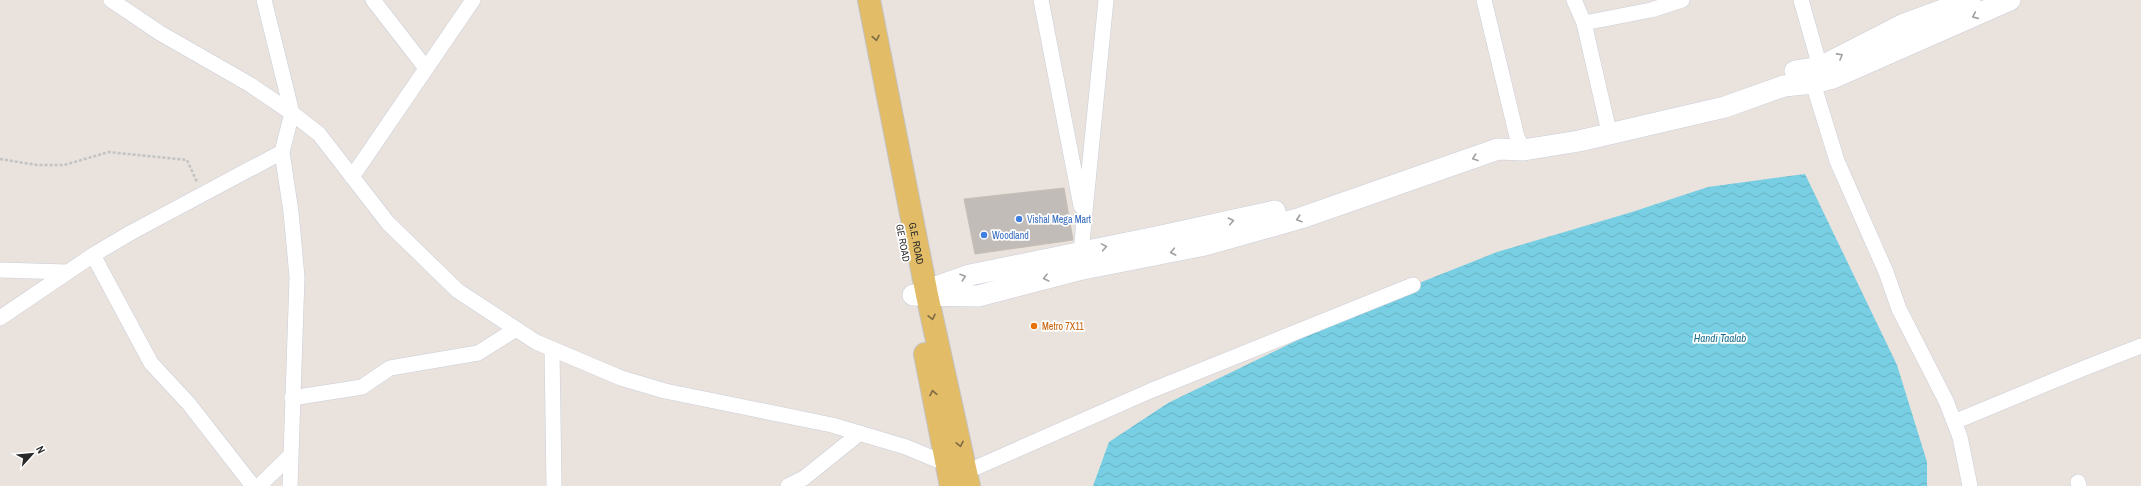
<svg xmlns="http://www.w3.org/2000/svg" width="2141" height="486" font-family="'Archivo Narrow',sans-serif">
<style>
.water{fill:url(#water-waves)}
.building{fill:#c2bcb8;stroke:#c5beb6}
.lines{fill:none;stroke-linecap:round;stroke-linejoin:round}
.street-casing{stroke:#caced9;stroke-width:16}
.secondary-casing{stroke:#caced9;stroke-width:22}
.primary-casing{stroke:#c3c3c3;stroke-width:24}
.path{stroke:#c3c3c3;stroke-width:2.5;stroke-dasharray:3 2;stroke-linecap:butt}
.street{stroke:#fff;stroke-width:15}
.secondary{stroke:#fff;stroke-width:21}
.primary{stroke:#e3bc67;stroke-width:22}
.oneway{stroke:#9f9f9f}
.oneway2{stroke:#7d6b45}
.shop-dot{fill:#3f7fe0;stroke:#fff;stroke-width:1.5}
.food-dot{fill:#e8710a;stroke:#fff;stroke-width:1.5}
.labels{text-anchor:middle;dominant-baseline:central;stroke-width:3.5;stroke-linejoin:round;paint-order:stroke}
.shop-label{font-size:10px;fill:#366cbe;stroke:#fff;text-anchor:start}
.street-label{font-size:10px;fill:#292929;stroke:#fff}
.food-label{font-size:10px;fill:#c56008;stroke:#fff;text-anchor:start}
.water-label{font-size:11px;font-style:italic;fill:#196e8c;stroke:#fff}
</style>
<defs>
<pattern id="water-waves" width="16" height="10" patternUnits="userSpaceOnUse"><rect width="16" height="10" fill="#78cfe3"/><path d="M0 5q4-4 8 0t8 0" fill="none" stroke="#68b2c3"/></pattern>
</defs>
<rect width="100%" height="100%" fill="#eae2dc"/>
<path class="water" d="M 1805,174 L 1897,365 L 1927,462 L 1927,486 L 1093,486 L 1109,442 L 1168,403 L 1399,291 L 1497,252 L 1632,212 L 1708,187 Z"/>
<path class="building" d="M 1064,188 L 1073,240 L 975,254 L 964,199 Z"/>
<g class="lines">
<g class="street-casing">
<path id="street" d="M 111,0 L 160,33 L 249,84 L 292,113 L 319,134 L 388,223 L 458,291 L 536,342 L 621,378 L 665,391 L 832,425 L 906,447 L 966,472 L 1150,391 L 1413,285
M 264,0 L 292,113 L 282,152 L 291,212 L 297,277 L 290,486
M 373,0 L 425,67
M 1041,0 L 1081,206
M 1484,0 L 1517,137 L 1524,150
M 1574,0 L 1584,23 L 1607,123
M 1801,0 L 1820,67 L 1813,83 L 1837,161 L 1886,272 L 1899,309 L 1946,401 L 1960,437 L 1970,486
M 1584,23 L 1651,10 L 1682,0
M 352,177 L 473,0
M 1080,262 L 1106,0
M 0,270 L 67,272
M 0,318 L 93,255
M 552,349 L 554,486
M 292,398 L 362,387 L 390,368 L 478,353 L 516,329
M 1954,422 L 2082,369 L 2141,346
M 2078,482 L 2079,486
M 253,486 L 189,404 L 151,363 L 93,255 L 132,232 L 282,152
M 259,486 L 291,455
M 788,486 L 804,478 L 860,433"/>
</g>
<g class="secondary-casing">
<path id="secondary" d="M 1795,71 L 1820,67 L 1904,24 L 1970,0
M 927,290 L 970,275 L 1161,236 L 1275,211
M 913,295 L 978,296 L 1078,270 L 1205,245 L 1301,218 L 1498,149 L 1524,150 L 1579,141 L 1725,107 L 1784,86 L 1813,83 L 1833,78 L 2010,0"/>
</g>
<g class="primary-casing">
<g id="primary">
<path id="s1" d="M 869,0 L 927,295 L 969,486"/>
<path d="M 925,354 L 951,486"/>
</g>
</g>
<path class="path" d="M 0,159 L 37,165 L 64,165 L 109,152 L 187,160 L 197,182"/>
<use href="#street" class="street"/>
<use href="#secondary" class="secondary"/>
<use href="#primary" class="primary"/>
</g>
<defs><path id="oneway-chevron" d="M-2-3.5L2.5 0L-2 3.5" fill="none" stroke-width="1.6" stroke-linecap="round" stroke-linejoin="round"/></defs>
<g class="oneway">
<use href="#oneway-chevron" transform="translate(1975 16) rotate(156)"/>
<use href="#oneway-chevron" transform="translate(1840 56) rotate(-29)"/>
<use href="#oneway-chevron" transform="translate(1475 158) rotate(160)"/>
<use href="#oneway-chevron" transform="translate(1299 219) rotate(163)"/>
<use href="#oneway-chevron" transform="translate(1231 221) rotate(-12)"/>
<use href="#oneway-chevron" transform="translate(1104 247) rotate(-10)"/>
<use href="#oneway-chevron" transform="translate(1173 252) rotate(169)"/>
<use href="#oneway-chevron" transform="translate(963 277) rotate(-19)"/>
<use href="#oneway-chevron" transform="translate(1046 278) rotate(166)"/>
</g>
<g class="oneway2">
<use href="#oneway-chevron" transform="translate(876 38) rotate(79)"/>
<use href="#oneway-chevron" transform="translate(932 317) rotate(78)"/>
<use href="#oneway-chevron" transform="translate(933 393) rotate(-101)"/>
<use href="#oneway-chevron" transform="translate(960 444) rotate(78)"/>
</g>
<g class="shop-dot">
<circle cx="1019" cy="219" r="4"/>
<circle cx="984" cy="235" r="4"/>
</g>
<circle class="food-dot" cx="1034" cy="326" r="4"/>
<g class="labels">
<g class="shop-label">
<text x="1027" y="219">Vishal Mega Mart</text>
<text x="992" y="235">Woodland</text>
</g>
<g class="street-label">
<text transform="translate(903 243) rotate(79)">GE ROAD</text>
<text stroke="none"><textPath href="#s1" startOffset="248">G.E. ROAD</textPath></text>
</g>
<g class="food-label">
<text x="1042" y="326">Metro 7X11</text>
</g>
<g class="water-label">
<text x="1720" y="338">Handi Taalab</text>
</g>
</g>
<g transform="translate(32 454) rotate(63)" stroke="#ffffff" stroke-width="3" paint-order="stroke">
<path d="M0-3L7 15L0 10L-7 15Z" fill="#292929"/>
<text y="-6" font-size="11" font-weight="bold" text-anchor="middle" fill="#292929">N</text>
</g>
</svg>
